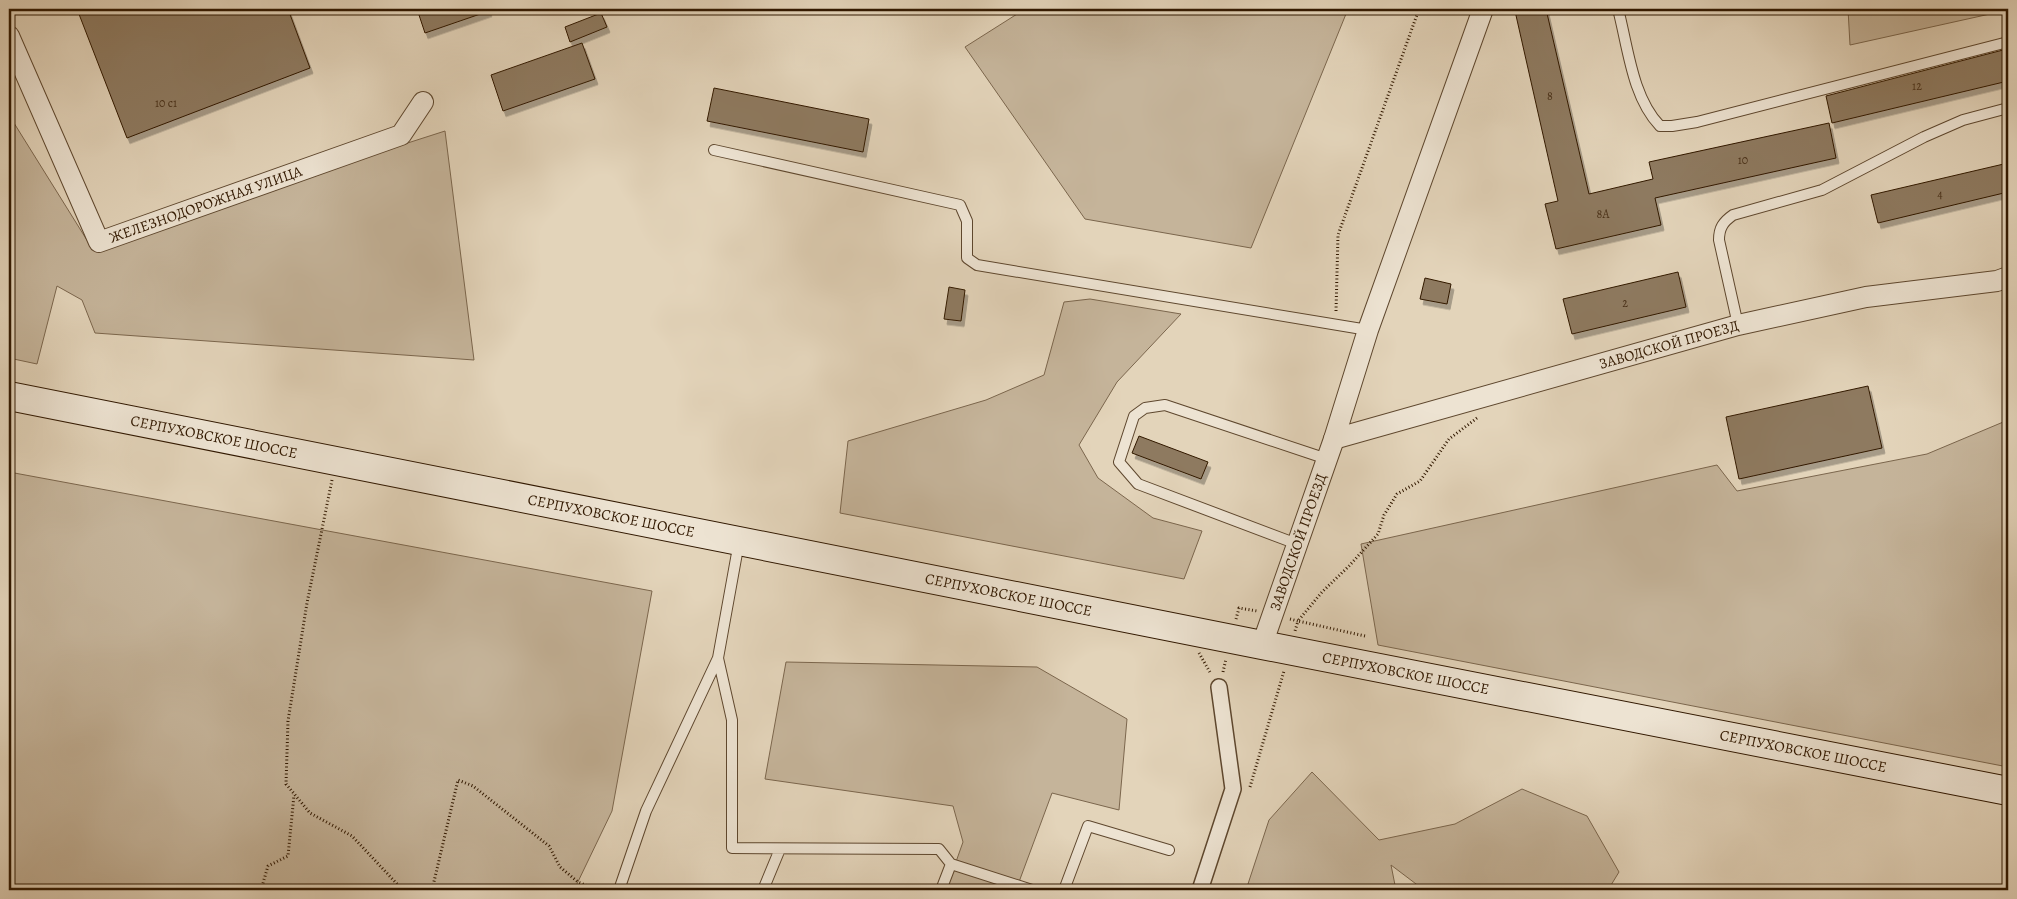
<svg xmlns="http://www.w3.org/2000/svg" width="2017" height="899" font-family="Alegreya,serif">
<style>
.green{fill:#c5b49a;stroke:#7b664d}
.building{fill:#8e7a61;stroke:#311800;filter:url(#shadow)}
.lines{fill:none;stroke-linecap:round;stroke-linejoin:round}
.service-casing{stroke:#5e472e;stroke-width:12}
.pedestrian-casing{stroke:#5e472e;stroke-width:18}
.minor-casing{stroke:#5e472e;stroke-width:22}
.secondary-casing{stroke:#311800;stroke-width:30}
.path{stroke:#311800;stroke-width:3;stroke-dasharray:1 2.5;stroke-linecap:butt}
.service{stroke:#ede3d2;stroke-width:10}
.pedestrian{stroke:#ede3d2;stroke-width:15}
.minor{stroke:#ede3d2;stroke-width:20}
.secondary{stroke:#ede3d2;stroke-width:28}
.labels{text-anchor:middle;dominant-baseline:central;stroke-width:5;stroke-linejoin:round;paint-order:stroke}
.number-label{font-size:12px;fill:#483018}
.street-label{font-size:15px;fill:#311800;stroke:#ede3d2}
</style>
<defs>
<filter id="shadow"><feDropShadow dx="3" dy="5.5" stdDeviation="0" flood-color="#0004"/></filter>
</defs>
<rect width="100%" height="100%" fill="#e3d4ba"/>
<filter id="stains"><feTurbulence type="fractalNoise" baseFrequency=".004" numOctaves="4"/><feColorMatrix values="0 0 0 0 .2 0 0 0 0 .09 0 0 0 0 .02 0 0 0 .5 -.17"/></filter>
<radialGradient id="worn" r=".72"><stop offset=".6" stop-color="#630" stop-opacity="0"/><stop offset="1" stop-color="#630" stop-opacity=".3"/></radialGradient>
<path class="green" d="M 1025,9 L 1348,9 L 1251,248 L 1085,219 L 965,47 Z
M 1848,9 L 2008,9 L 2008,10 L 1850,45 Z
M 9,115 L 90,245 L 445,131 L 474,360 L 95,333 L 82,300 L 57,286 L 37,364 L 9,358 Z
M 1090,299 L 1181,314 L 1117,382 L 1079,445 L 1098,478 L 1153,518 L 1202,531 L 1184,579 L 840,513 L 848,441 L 986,400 L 1044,375 L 1064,302 Z
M 2008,420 L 2008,767 L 1378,645 L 1361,544 L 1717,465 L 1737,491 L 1927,454 Z
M 9,472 L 652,591 L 612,811 L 574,890 L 9,890 Z
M 786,662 L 1037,667 L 1127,719 L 1119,810 L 1052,793 L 1016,890 L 946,890 L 963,842 L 953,806 L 765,779 Z
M 1312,772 L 1379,840 L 1455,824 L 1522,789 L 1587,816 L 1619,872 L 1608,890 L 1424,890 L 1391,865 L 1396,890 L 1246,890 L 1269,820 Z"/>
<path class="building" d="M 77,9 L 288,9 L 310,68 L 127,138 Z
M 417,9 L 488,9 L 489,11 L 425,33 Z
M 1526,9 L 1546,9 L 1589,194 L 1653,179 L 1649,162 L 1829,123 L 1836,158 L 1655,198 L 1661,225 L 1556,249 L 1545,204 L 1558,201 L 1515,11 Z
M 601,13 L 607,27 L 570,42 L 565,27 Z
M 582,43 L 595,79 L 503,111 L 491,75 Z
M 2003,50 L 2008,72 L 2008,81 L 1832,123 L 1826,96 Z
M 714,88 L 869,119 L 863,152 L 707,121 Z
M 2008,163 L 2008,192 L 1878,223 L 1871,195 Z
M 1678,272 L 1686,307 L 1572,334 L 1563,299 Z
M 1425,278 L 1451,284 L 1447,304 L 1420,299 Z
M 949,287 L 965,290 L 961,321 L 944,319 Z
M 1868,386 L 1882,448 L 1739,479 L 1726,417 Z
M 1139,436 L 1208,462 L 1201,479 L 1132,453 Z"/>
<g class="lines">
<g class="service-casing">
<path id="service" d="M 1618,9 C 1628,47 1632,97 1660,126 L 1672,126 L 1697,122 L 2008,42
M 714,150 L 960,205 L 967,221 L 967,258 L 977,265 L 1368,330
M 1738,325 L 1719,240 C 1719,228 1723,222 1733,215 L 1822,190 L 1924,137 L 1963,120 L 2008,108
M 739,542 L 718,658 L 732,720 L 732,848 L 939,849 L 951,864 L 941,890
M 1297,544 L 1138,484 L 1119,462 L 1134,416 L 1145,408 L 1165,405 L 1327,459
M 951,864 L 1032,890
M 619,890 L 646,811 L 718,658
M 763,890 L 780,849
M 1064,890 L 1088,826 L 1169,850"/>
</g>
<g class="pedestrian-casing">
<path id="pedestrian" d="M 1200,890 L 1233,789 L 1219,687"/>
</g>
<g class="minor-casing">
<g id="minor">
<path id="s1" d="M 9,36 L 99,242 L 401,135 L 423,102"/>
<path id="s2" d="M 1334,439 L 1738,325 L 1866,297 L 1997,281 L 2008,277"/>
<path id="s3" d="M 1262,645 L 1334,439 L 1368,330 L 1483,9"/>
</g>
</g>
<g class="secondary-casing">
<g id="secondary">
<path id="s4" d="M 9,396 L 1262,645 L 2008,791"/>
</g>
</g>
<path class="path" d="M 1336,311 L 1338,235 L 1419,9
M 332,480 L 307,603 L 288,721 L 286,784 L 310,813 L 352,836 L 399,886 L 432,890 L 458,780 L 473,786 L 549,846 L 560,867 L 578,882 L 597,890
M 1236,619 L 1239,608 L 1257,611
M 1290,619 L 1298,621 L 1295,631
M 1365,636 L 1298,621 L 1322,592 L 1349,566 L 1378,534 L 1384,515 L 1397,494 L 1420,481 L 1449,439 L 1477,418
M 1199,653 L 1211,674
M 1223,672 L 1226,659
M 1250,787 L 1284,671
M 261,890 L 268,866 L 288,856 L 294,795"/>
<use href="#service" class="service"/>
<use href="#pedestrian" class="pedestrian"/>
<use href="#minor" class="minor"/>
<use href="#secondary" class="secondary"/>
</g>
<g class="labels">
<g class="number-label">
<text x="1917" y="86">12</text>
<text x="1550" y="96">8</text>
<text x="166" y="103">10 с1</text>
<text x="1743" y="160">10</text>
<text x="1940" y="194">4</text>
<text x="1603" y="214">8А</text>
<text x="1625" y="303">2</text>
</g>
<g class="street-label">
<text stroke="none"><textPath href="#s1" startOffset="338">ЖЕЛЕЗНОДОРОЖНАЯ УЛИЦА</textPath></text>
<text stroke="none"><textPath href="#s2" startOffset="348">ЗАВОДСКОЙ ПРОЕЗД</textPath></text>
<text stroke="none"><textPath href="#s4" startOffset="209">СЕРПУХОВСКОЕ ШОССЕ</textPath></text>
<text stroke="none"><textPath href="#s4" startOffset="614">СЕРПУХОВСКОЕ ШОССЕ</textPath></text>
<text stroke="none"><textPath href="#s3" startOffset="109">ЗАВОДСКОЙ ПРОЕЗД</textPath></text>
<text stroke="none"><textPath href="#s4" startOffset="1019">СЕРПУХОВСКОЕ ШОССЕ</textPath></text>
<text stroke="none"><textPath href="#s4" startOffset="1424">СЕРПУХОВСКОЕ ШОССЕ</textPath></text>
<text stroke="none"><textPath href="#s4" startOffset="1829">СЕРПУХОВСКОЕ ШОССЕ</textPath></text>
</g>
</g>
<rect width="2017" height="899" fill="none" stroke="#e3d4ba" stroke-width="30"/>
<rect x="10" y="10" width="1997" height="879" fill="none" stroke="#311800" stroke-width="2.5"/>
<rect x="15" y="15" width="1987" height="869" fill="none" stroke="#311800"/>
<rect width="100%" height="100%" filter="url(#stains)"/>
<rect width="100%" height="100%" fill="url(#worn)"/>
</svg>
